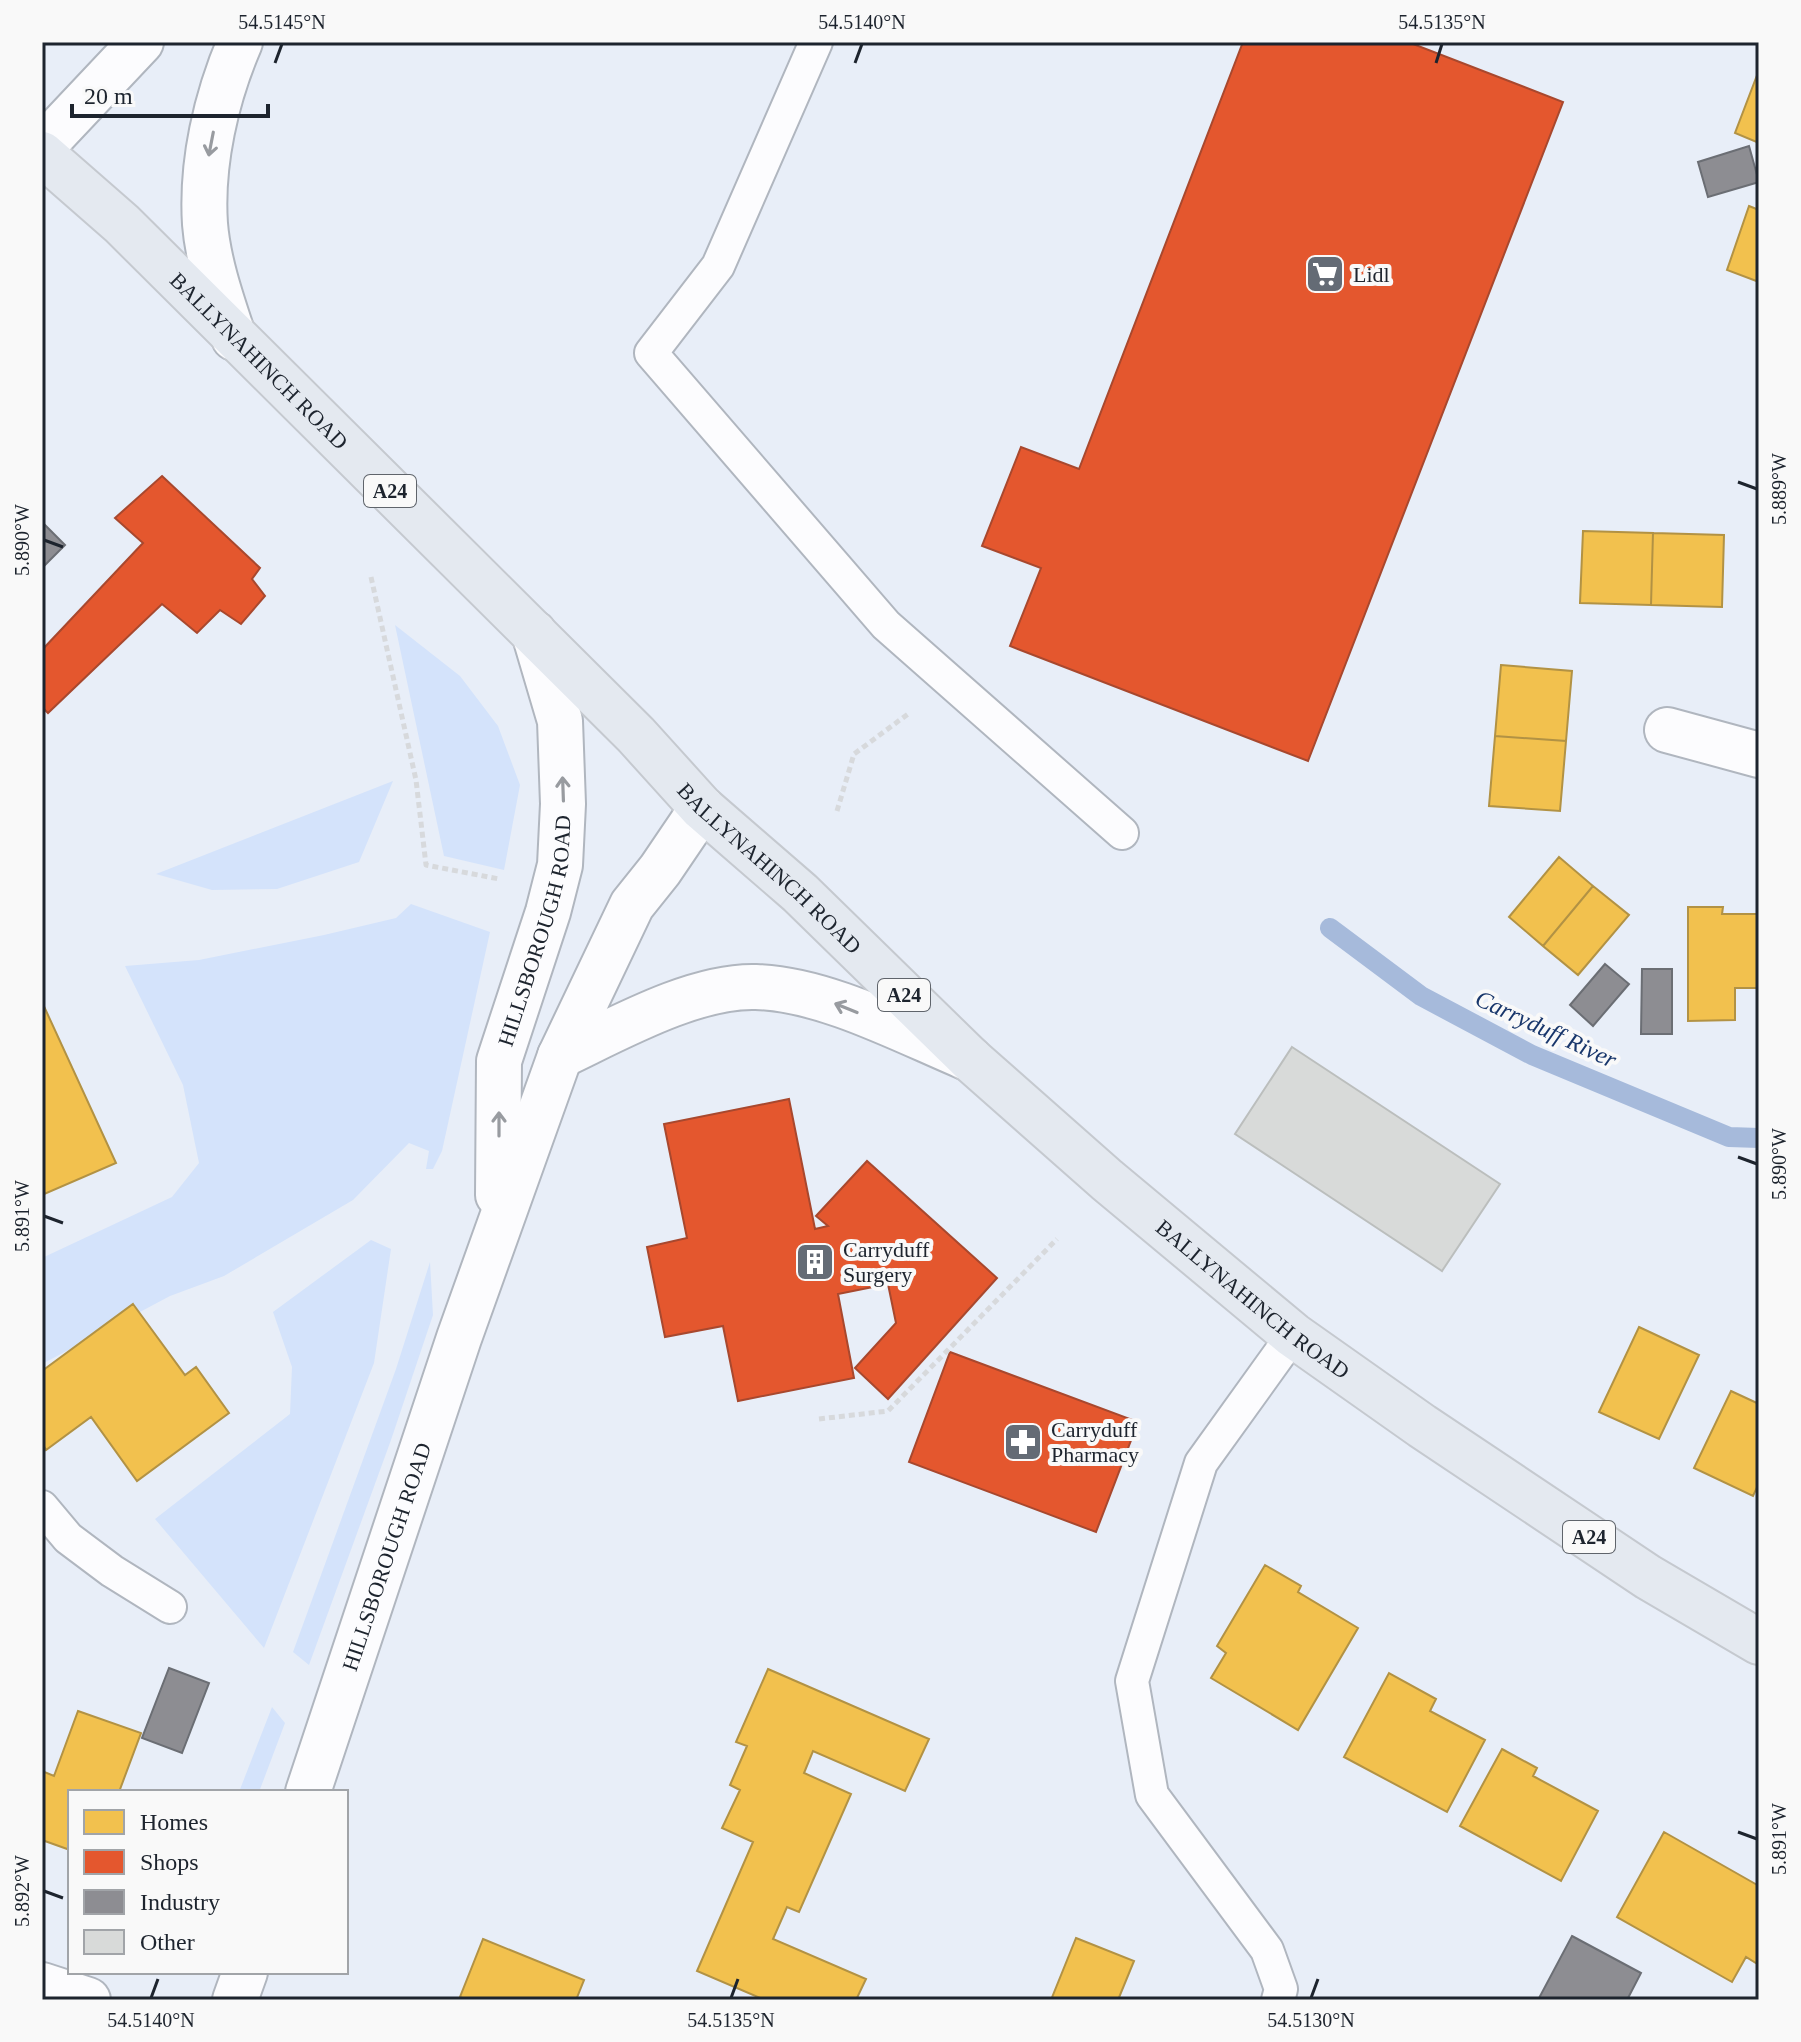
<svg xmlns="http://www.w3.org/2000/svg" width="1801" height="2042" font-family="Georgia,serif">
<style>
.green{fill:#d4e3fb}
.homes{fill:#f2c14e;stroke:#b29244;stroke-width:2}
.shops{fill:#e4572e;stroke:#a8482e;stroke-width:2}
.industry{fill:#8d8d92;stroke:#6b6e74;stroke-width:2}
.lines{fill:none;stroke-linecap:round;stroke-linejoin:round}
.stream{stroke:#a6badb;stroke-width:20}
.building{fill:#d8dad9;stroke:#bbbebd;stroke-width:2}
.lane-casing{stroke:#b0b6bf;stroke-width:36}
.street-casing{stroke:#b0b6bf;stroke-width:48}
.secondary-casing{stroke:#b0b6bf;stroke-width:48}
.highway-casing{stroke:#c5c9cf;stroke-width:48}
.path{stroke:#d7d9dc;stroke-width:5;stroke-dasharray:6 4;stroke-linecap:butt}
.lane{stroke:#fcfcfe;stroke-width:32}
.street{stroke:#fcfcfe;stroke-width:44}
.secondary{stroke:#fcfcfe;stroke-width:44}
.highway{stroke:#e4e9f0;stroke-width:44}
.oneway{stroke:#989ba0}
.ticks{fill:none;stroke:#1d242e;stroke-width:3}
.labels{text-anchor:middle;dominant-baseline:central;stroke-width:8;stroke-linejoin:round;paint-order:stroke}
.shield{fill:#f9f9f9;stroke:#5f646b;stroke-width:2}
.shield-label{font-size:20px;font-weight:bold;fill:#1d242e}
.poi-label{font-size:22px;fill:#1d242e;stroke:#f9f9f9;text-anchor:start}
.street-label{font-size:22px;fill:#1d242e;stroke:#f9f9f9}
.water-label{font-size:24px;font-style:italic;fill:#18366b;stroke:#f9f9f9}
.neatline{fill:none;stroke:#1d242e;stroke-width:3}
.ticks-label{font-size:20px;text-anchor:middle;fill:#1d242e}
</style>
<rect width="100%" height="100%" fill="#e8eef8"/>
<path class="green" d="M 395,625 L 460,676 L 498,726 L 520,785 L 504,870 L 444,856 Z
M 393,781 L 359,862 L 277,889 L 212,890 L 156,874 Z
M 411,904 L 490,932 L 442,1151 L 433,1169 L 426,1169 L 429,1151 L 409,1143 L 353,1200 L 224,1276 L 170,1296 L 42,1364 L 42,1258 L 172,1197 L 199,1163 L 183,1085 L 125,966 L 199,960 L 324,935 L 396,918 Z
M 371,1240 L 391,1249 L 374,1363 L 264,1648 L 155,1519 L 290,1414 L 292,1367 L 273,1312 Z
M 430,1262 L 433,1315 L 391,1440 L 309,1665 L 293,1652 L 396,1369 Z
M 272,1707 L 285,1723 L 259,1792 L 239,1792 Z"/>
<path class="homes" d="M 1759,70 L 1759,143 L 1735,133 Z
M 1749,206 L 1759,210 L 1759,282 L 1727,270 Z
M 1583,531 L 1653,533 L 1651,605 L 1580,603 Z
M 1653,533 L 1724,535 L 1722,607 L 1651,605 Z
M 1501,665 L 1572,671 L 1566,741 L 1495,736 Z
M 1495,736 L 1566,741 L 1560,811 L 1489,806 Z
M 1559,857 L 1593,886 L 1543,946 L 1509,917 Z
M 1593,886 L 1629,915 L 1578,975 L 1543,946 Z
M 1688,907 L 1723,907 L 1722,914 L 1758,914 L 1758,988 L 1735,988 L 1735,1020 L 1688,1021 Z
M 42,1002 L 116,1163 L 42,1195 Z
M 133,1304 L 185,1375 L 196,1367 L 229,1413 L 137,1481 L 91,1417 L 46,1450 L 42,1443 L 42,1371 Z
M 1639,1327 L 1699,1355 L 1659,1439 L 1599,1412 Z
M 1731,1391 L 1759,1404 L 1759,1483 L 1753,1496 L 1694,1468 Z
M 1265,1565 L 1301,1586 L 1298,1592 L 1358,1628 L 1298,1730 L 1211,1678 L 1226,1653 L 1217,1646 Z
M 768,1669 L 929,1739 L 905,1791 L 813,1751 L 804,1773 L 851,1794 L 799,1912 L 787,1907 L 773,1939 L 866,1979 L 856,2000 L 765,2000 L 697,1971 L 753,1842 L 722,1828 L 740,1790 L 730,1785 L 747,1746 L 736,1742 Z
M 1389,1673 L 1436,1699 L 1430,1711 L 1485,1740 L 1447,1812 L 1344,1757 Z
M 78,1711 L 141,1733 L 119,1792 L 70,1792 L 70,1850 L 42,1840 L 42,1771 L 54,1776 Z
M 1502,1749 L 1537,1768 L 1533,1776 L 1598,1811 L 1561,1881 L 1460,1826 Z
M 1664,1832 L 1759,1886 L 1759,1965 L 1746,1957 L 1732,1982 L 1617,1917 Z
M 1076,1938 L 1134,1961 L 1118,2000 L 1051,2000 Z
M 483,1939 L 584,1980 L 576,2000 L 467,2000 L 460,1997 Z"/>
<path class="shops" d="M 1243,42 L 1408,42 L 1563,102 L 1308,761 L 1010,646 L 1041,568 L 982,546 L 1021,447 L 1079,469 Z
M 162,476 L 260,568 L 252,579 L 265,596 L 241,624 L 220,610 L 197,633 L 162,604 L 48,713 L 42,707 L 42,650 L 143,543 L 115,518 Z
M 789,1099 L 815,1229 L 828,1226 L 816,1216 L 867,1161 L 997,1278 L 888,1399 L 855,1368 L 896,1323 L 888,1284 L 838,1294 L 854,1378 L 738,1401 L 723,1326 L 665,1337 L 647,1247 L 687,1238 L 664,1124 Z
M 950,1352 L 1138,1422 L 1096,1532 L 909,1462 Z"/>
<path class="industry" d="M 1749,146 L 1759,182 L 1708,197 L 1698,162 Z
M 42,522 L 65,545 L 42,568 Z
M 1605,964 L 1629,984 L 1593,1026 L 1570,1005 Z
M 1642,969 L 1672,969 L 1672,1034 L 1641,1034 Z
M 169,1668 L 209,1683 L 182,1753 L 142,1738 Z
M 1572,1936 L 1641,1973 L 1627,2000 L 1538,2000 Z"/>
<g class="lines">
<path class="stream" d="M 1330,928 L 1421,996 L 1532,1055 L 1729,1137 L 1759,1138"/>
</g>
<path class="building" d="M 1292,1047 L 1500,1184 L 1442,1271 L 1235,1134 Z"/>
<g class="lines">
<g class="lane-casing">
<path id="lane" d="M 816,42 L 718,266 L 651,353 L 886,625 L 1122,833
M 42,1507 L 68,1538 L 112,1571 L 170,1607
M 1278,2000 L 1281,1989 L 1267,1950 L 1152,1795 L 1132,1681 L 1201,1463 L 1293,1335"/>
</g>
<g class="street-casing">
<path id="street" d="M 1667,730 L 1759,755
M 42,1985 L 88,2000"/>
</g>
<g class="secondary-casing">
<g id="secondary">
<path d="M 42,147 L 141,42"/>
<path d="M 234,338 C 222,302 208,262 205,224 C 201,163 216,98 240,42"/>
<path d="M 560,1056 C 615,1030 694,985 756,987 C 826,989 905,1032 970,1059"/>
<path id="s1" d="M 498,1195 L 499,1061 L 548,912 L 560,865 L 563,804 L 560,721 L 534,633"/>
<path id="s2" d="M 308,1792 L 459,1338 L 560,1056 L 632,905 L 660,870 L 702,808"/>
<path d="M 235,2000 L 245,1972"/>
</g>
</g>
<g class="highway-casing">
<g id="highway">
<path id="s3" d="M 42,154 L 122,224 L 636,735 L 702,808 L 800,893 L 970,1059 L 1107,1180 L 1293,1335 L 1422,1426 L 1648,1577 L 1759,1642"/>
</g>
</g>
<path class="path" d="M 371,577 L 416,780 L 426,865 L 499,879
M 837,811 L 854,754 L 908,714
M 819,1419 L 888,1411 L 1057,1239"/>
<use href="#lane" class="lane"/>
<use href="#street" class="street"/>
<use href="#secondary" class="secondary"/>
<use href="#highway" class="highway"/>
</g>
<defs><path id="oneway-shaft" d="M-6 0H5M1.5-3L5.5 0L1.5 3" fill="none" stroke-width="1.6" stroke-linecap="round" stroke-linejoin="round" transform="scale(2)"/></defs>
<g class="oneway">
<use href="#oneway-shaft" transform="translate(211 144) rotate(101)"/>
<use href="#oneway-shaft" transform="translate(563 789) rotate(-92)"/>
<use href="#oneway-shaft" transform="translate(846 1008) rotate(-158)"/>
<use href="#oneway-shaft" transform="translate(499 1124) rotate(-90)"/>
</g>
<path class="ticks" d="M 275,63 L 282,44M 855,63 L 862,44M 1436,63 L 1442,44M 1738,482 L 1757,489M 44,540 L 63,547M 1738,1157 L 1757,1164M 44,1216 L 63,1223M 1738,1832 L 1757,1839M 44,1891 L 63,1898M 151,1998 L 158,1979M 731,1998 L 738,1979M 1311,1998 L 1318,1979"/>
<defs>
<g id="supermarket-square" transform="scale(2)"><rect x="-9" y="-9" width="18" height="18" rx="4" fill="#646b75" stroke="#f9f9f9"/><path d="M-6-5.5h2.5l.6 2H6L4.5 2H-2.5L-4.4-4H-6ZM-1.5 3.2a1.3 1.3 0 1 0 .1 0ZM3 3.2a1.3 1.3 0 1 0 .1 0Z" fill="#fff"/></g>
<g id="building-square" transform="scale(2)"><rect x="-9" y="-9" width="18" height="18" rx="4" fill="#646b75" stroke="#f9f9f9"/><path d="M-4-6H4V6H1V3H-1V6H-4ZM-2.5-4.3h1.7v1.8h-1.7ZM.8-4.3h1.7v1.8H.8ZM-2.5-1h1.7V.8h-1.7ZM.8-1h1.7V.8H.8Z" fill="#fff"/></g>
<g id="pharmacy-square" transform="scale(2)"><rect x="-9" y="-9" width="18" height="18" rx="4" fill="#646b75" stroke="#f9f9f9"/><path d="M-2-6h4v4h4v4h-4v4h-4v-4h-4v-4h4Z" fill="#fff"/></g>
</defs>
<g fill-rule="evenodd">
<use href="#supermarket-square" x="1325" y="274"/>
<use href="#building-square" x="815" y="1262"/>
<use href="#pharmacy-square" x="1023" y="1442"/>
</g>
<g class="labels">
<g class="shield">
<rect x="364" y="475" width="52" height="32" rx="6"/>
<rect x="878" y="979" width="52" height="32" rx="6"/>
<rect x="1563" y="1521" width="52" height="32" rx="6"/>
</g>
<g class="shield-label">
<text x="390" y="491">A24</text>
<text x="904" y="995">A24</text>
<text x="1589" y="1537">A24</text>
</g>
<g class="poi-label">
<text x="1353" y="274">Lidl</text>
<text x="843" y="1249">Carryduff<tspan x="843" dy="25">Surgery</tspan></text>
<text x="1051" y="1429">Carryduff<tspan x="1051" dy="25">Pharmacy</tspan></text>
</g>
<g class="street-label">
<text stroke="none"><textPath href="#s3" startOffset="300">BALLYNAHINCH ROAD</textPath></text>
<text stroke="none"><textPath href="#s3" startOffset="1020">BALLYNAHINCH ROAD</textPath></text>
<text stroke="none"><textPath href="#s1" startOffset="270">HILLSBOROUGH ROAD</textPath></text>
<text stroke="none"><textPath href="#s3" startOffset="1668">BALLYNAHINCH ROAD</textPath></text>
<text stroke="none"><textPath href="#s2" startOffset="248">HILLSBOROUGH ROAD</textPath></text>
</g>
<g class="water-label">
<text transform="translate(1546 1029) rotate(25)">Carryduff River</text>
</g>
</g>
<rect width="1801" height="2042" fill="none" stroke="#f9f9f9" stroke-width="88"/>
<rect x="68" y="1790" width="280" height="184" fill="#f9f9f9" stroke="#a1a4a8" stroke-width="2"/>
<rect x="84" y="1810" width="40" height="24" fill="#f2c14e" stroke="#a1a4a8" stroke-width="2"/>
<text x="140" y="1830" font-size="24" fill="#1d242e">Homes</text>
<rect x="84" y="1850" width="40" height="24" fill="#e4572e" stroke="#a1a4a8" stroke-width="2"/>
<text x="140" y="1870" font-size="24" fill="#1d242e">Shops</text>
<rect x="84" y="1890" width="40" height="24" fill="#8d8d92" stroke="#a1a4a8" stroke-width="2"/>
<text x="140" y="1910" font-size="24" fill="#1d242e">Industry</text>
<rect x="84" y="1930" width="40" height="24" fill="#d8dad9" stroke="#a1a4a8" stroke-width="2"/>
<text x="140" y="1950" font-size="24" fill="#1d242e">Other</text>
<path d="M72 104v12h196v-12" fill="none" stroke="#1d242e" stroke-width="4"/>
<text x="84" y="104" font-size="24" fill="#1d242e" stroke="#f9f9f9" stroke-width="6" paint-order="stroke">20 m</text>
<rect x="44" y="44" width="1713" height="1954" class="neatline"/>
<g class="ticks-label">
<text x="282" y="29">54.5145°N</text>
<text x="862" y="29">54.5140°N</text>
<text x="1442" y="29">54.5135°N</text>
<text transform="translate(1779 489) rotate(-90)" y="7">5.889°W</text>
<text transform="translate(22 540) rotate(-90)" y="7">5.890°W</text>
<text transform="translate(1779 1164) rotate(-90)" y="7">5.890°W</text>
<text transform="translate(22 1216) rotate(-90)" y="7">5.891°W</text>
<text transform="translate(1779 1839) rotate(-90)" y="7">5.891°W</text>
<text transform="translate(22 1891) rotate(-90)" y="7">5.892°W</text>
<text x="151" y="2027">54.5140°N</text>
<text x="731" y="2027">54.5135°N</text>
<text x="1311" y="2027">54.5130°N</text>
</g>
</svg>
